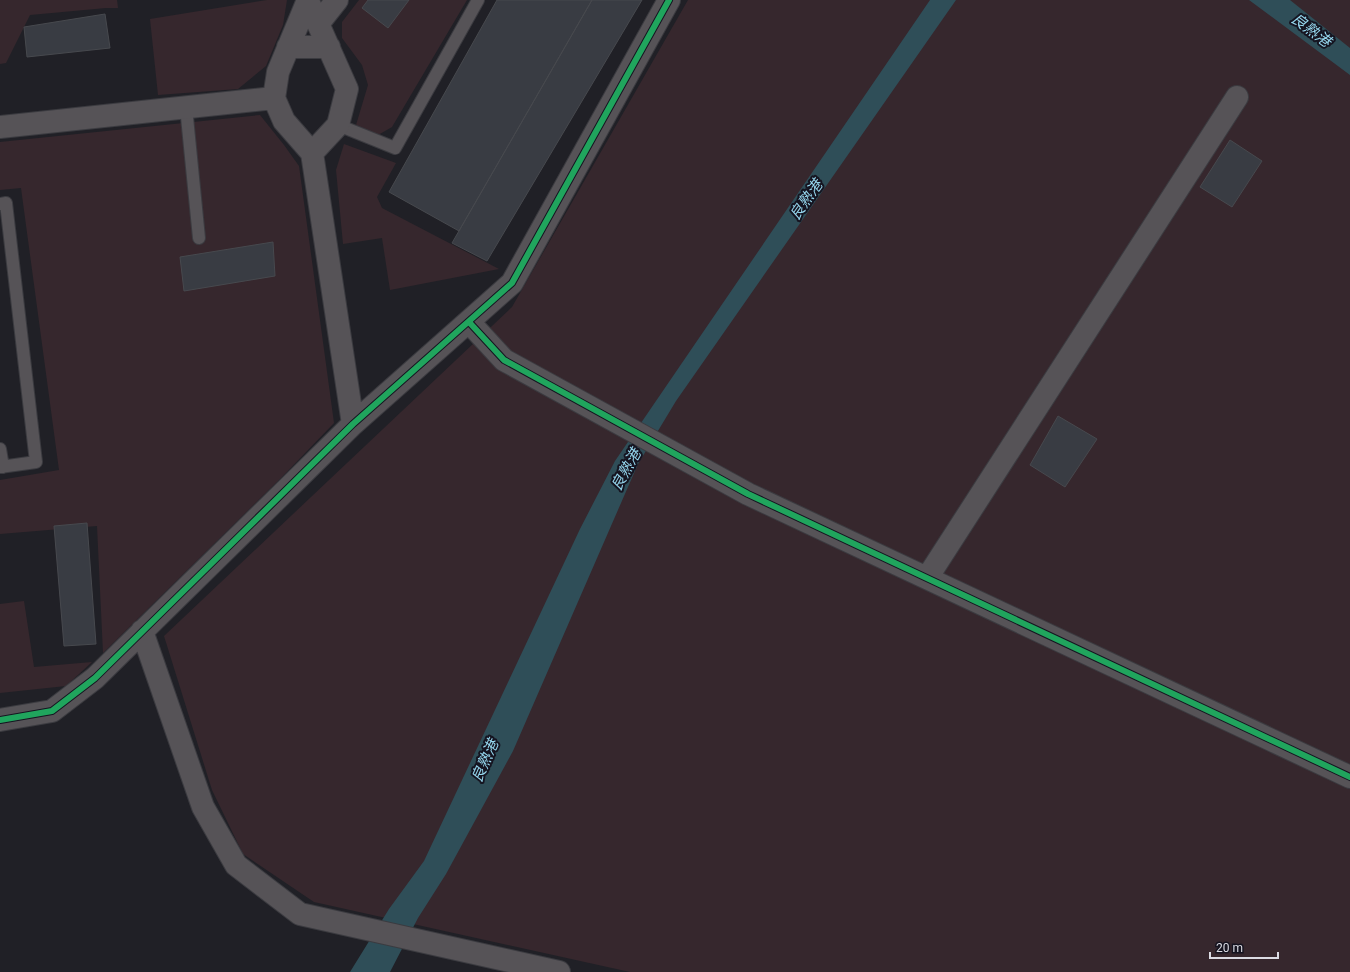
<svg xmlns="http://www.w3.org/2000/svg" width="1350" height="972" font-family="Roboto,'Noto Sans SC',sans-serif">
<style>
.green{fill:#36272d}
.water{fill:#2f4e58}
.building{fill:#393c43;stroke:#47494e}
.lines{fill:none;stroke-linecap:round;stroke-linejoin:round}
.lane-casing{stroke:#3b3b40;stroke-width:14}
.street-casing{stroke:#3b3b40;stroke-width:24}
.lane{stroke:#565357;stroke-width:12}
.street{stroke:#565357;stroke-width:22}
.cycleway-casing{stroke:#151420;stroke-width:8}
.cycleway{stroke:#20a55d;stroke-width:6}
.labels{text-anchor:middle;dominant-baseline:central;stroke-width:4;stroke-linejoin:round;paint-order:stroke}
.water-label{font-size:15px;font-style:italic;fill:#95d6ed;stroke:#151420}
</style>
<rect width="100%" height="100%" fill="#202026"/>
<path class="green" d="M 0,0 L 117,0 L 118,8 L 106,8 L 30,15 L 6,63 L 0,64 Z
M 267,0 L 287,0 L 283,25 L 266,66 L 238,89 L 158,95 L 150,19 Z
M 359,0 L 467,0 L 392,127 L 378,135 L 356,125 L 368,85 L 362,65 L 342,38 L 342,22 Z
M 688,0 L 1350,0 L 1350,972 L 630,972 L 314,902 L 243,854 L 212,790 L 164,636 L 512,307 Z
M 260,115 L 284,145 L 299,166 L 334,423 L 281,478 L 103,653 L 97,526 L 0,534 L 0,480 L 59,470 L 21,188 L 0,190 L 0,142 Z
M 344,144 L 396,163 L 377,197 L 382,208 L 499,269 L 390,290 L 382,238 L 343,244 L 336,170 Z
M 24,601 L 34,667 L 92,662 L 66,686 L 0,693 L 0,604 Z"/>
<path class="water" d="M 930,0 L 956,0 L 676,401 L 638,464 L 513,751 L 446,874 L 418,918 L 390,972 L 350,972 L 389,909 L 424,861 L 580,529 L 615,461 Z
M 1249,0 L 1290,0 L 1350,48 L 1350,75 Z"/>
<path class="building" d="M 368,0 L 409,0 L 388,28 L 362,8 Z
M 497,0 L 592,0 L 459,231 L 389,192 Z
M 592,0 L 642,0 L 487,261 L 452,243 Z
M 105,14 L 110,48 L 27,57 L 24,27 Z
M 1230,140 L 1262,161 L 1232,207 L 1200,187 Z
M 273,242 L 275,276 L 184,291 L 180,257 Z
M 1058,416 L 1097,439 L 1065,487 L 1030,465 Z
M 87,523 L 96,644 L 64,646 L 54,526 Z"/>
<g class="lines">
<g class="lane-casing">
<path id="lane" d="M 186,107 L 199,238
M 338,125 L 395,148 L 478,0
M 0,204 L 6,203 L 36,462 L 0,467
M 0,449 L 3,467"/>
</g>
<g class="street-casing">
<path id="street" d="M 308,0 L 278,72 L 274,98 L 284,121 L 312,153 L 353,424
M 308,1 L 347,89 L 338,125 L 312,153
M 318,24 L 337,0
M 288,47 L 329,47
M 0,127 L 274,98
M 469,322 L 504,360 L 748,494 L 1350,777
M 927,578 L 1237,97
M 142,631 L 203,807 L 236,865 L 300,914 L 559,972
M 0,720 L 52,711 L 95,678 L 353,424 L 512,283 L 669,0"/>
</g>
<use href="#lane" class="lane"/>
<use href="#street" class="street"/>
<g class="cycleway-casing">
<path id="cycleway" d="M 469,322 L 504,360 L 748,494 L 1350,777
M 0,720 L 52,711 L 95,678 L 353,424 L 512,283 L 669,0"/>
</g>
<use href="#cycleway" class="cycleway"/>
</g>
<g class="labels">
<g class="water-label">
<text transform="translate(1311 30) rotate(37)">良熟港</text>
<text transform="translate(806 200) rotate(-55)">良熟港</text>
<text transform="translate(626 470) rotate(-61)">良熟港</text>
<text transform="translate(485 761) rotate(-66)">良熟港</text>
</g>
</g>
<path d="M1210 952v6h68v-6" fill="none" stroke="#dbdbe3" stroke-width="2"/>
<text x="1216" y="952" font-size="12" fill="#dbdbe3" stroke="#151420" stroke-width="3" paint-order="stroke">20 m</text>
</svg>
